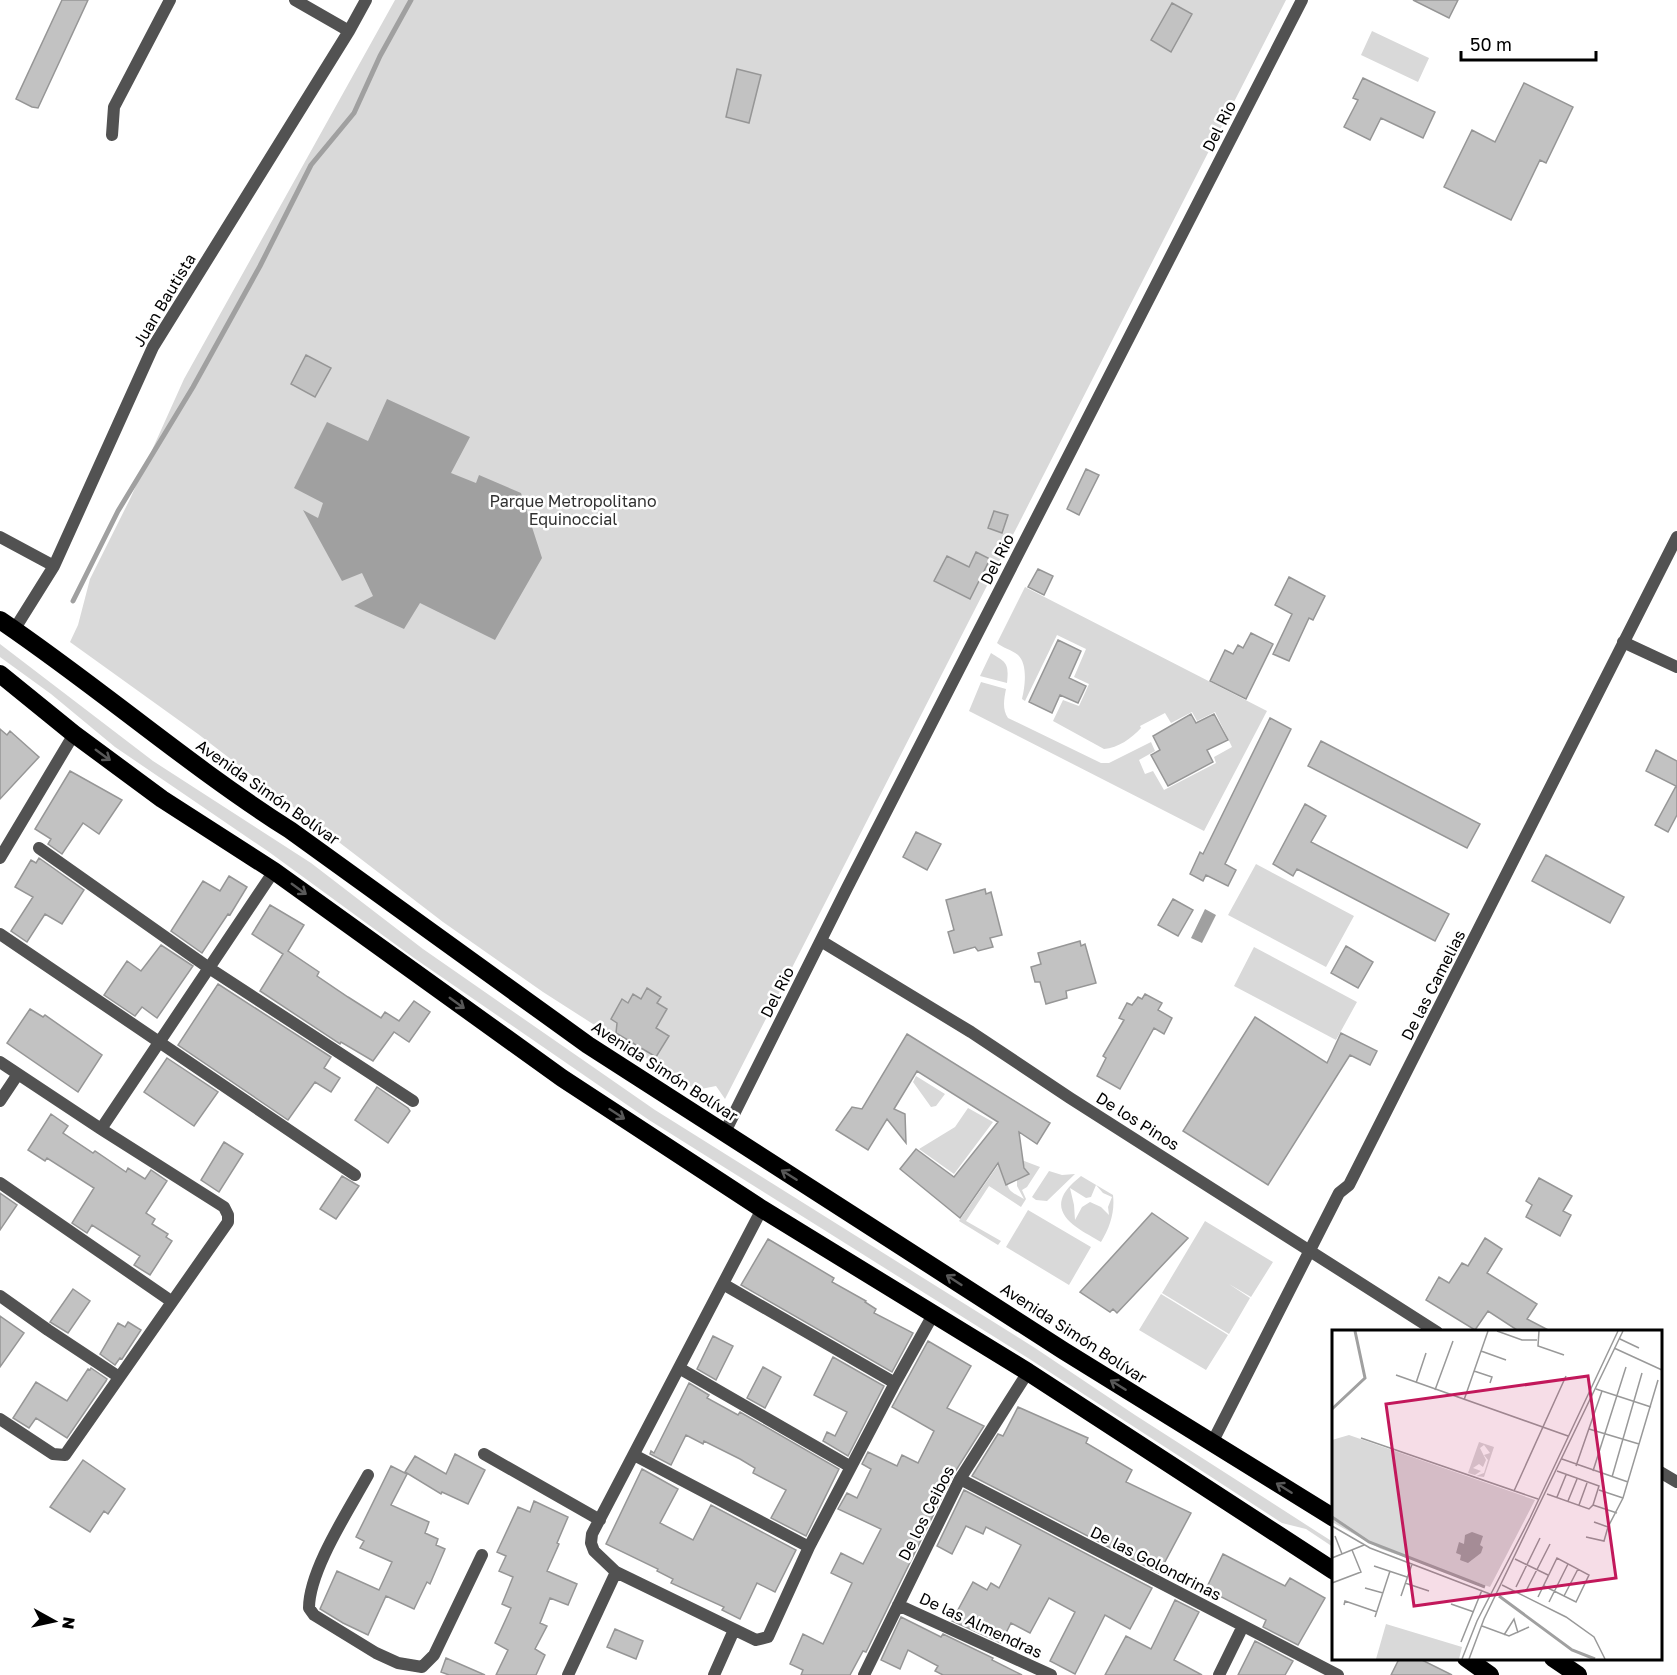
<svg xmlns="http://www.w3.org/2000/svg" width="1677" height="1675" font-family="'Golos Text',sans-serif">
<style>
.green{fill:#d9d9d9;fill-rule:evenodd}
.water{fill:#a0a0a0}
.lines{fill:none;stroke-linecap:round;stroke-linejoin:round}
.stream{stroke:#a0a0a0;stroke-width:5}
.building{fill:#c2c2c2;stroke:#969696;stroke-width:1.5}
.street{stroke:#525252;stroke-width:12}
.highway{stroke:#000;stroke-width:18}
.oneway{stroke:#595959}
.labels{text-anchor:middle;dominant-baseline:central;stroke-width:5;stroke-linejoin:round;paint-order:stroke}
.street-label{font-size:16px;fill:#000;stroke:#fff}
.park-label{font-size:16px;fill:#303030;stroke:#fff}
.inset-river{fill:none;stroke:#a0a0a0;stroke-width:3}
.inset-road{fill:none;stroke:#999;stroke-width:1.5}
.view{fill:#c2185b;fill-opacity:0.15;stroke:#c2185b;stroke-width:3}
.inset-edge{fill:none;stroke:#000;stroke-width:3}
</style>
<rect width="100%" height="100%" fill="#fff"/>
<path class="green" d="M 395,0 L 1286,0 L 725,1099 L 716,1086 L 696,1090 L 543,992 L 443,922 L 198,734 L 70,642 L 78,625 L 90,579 L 130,499 L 184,379 Z
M 1372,31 L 1429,58 L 1418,82 L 1361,55 Z
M 1025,587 L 1267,711 L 1204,831 L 969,711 L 981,682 L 1006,689 C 1004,699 1002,709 1008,718 L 1101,763 L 1109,763 L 1151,742 L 1155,751 L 1139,760 L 1145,774 L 1153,771 L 1164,790 L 1216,763 L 1214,757 L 1232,747 L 1215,712 L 1197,721 L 1192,712 L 1171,723 L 1165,713 L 1140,726 L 1141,728 C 1132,738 1118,748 1104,749 L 1053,721 L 1063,700 L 1079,706 L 1089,684 L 1074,677 L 1086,649 L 1057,635 L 1025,701 L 1022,699 C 1025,687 1028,664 1018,655 C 1012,650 1003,648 997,643 Z
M 0,644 L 153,761 L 311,863 L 423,949 L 655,1110 L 1035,1348 L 1135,1415 L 1333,1542 L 1333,1547 L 1306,1529 L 1282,1523 L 1028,1358 L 649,1120 L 414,958 L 269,852 L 115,747 L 51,694 L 0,657 Z
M 991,653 C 1007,663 1009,663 1007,683 L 980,676 Z
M 1256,864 L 1354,916 L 1326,967 L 1228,915 Z
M 1254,947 L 1357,1002 L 1336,1040 L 1234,986 Z
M 916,1076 L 945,1094 L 936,1106 L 931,1107 L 913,1082 Z
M 968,1108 L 993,1122 L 954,1174 L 919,1149 L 955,1127 Z
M 1003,1158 L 1019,1159 L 1040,1167 L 1027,1187 L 1022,1190 L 1026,1199 L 1021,1207 L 989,1186 L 966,1221 L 1001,1241 L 998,1245 L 959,1221 ZM 1023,1161 L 1025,1169 L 1029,1174 L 1017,1180 L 1017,1186 L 1024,1199 C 1008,1190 1007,1191 1007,1172 Z
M 1049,1171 L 1062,1175 L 1075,1174 L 1047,1201 L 1036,1200 L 1032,1197 Z
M 1081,1176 L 1113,1195 C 1115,1212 1110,1227 1101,1242 C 1085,1232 1051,1218 1064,1194 C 1068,1187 1075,1181 1081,1176 ZM 1096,1185 L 1103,1193 L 1112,1197 L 1108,1207 L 1109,1215 L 1101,1207 L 1090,1202 L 1082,1207 L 1075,1220 L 1074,1205 L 1070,1188 L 1086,1198 L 1091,1197 Z
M 1028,1210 L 1091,1247 L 1069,1285 L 1006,1247 Z
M 1205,1221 L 1273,1262 L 1251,1297 L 1229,1284 L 1250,1298 L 1229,1334 L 1162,1293 Z
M 1161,1294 L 1228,1335 L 1206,1370 L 1139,1330 Z"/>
<path class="water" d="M 387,399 L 470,437 L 451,473 L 476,483 L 479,475 L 521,493 L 542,558 L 495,640 L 420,603 L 404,629 L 354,606 L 373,596 L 362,573 L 342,581 L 303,510 L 318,518 L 323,503 L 294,488 L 327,422 L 368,441 Z
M 1205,909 L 1216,915 L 1202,943 L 1191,938 Z"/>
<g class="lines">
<path class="stream" d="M 73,601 L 118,511 L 193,387 L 260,266 L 311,165 L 354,113 L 380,56 L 411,0"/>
</g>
<path class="building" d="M 62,0 L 88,0 L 38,108 L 32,107 L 16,99 Z
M 1413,0 L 1458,0 L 1449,18 Z
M 1172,3 L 1192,14 L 1171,52 L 1151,40 Z
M 737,69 L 761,75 L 749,123 L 726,117 Z
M 1363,78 L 1435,112 L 1423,138 L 1381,118 L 1370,140 L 1344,127 L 1358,100 L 1353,98 Z
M 1524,83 L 1573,107 L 1546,163 L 1540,160 L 1511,220 L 1444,187 L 1472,130 L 1495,142 Z
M 306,355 L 331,368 L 315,397 L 291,384 Z
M 1086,469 L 1099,475 L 1079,515 L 1067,509 Z
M 994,511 L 1008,515 L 1002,533 L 988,528 Z
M 976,552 L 990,559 L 970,599 L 934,581 L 947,556 L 969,567 Z
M 1038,569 L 1053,576 L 1044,595 L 1028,587 Z
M 1289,577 L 1325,596 L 1313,620 L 1309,618 L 1289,661 L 1273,654 L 1292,614 L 1275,605 Z
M 1251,633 L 1273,644 L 1246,699 L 1210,681 L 1225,650 L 1233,654 L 1238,645 L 1243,648 Z
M 1058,640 L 1081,651 L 1069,678 L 1086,686 L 1078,703 L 1060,695 L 1052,713 L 1029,702 Z
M 1191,714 L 1196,723 L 1214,714 L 1228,740 L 1207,750 L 1213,762 L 1168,786 L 1151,755 L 1160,750 L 1153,736 Z
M 1270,718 L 1291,729 L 1225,864 L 1236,870 L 1228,886 L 1206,875 L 1203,881 L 1190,874 L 1200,852 L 1203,854 Z
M 0,729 L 7,735 L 10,731 L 39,757 L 0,799 Z
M 1321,741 L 1480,824 L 1467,848 L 1308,766 Z
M 1656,750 L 1677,761 L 1677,815 L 1668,832 L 1655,825 L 1676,786 L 1646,771 Z
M 70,771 L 122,800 L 99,834 L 83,823 L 62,854 L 48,844 L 51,839 L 35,829 Z
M 1305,804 L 1326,816 L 1311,842 L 1449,914 L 1435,941 L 1297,869 L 1293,876 L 1273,864 Z
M 916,832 L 941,844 L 927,870 L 903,857 Z
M 1546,855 L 1624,897 L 1610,923 L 1532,881 Z
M 39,858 L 84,890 L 62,924 L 45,914 L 27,942 L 11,931 L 33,897 L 15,887 L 31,860 L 36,863 Z
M 229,876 L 247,887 L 230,915 L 228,914 L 202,953 L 171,931 L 203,881 L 220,891 Z
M 985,889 L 986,894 L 991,892 L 1002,935 L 990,938 L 993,947 L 978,951 L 975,947 L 954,953 L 948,932 L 954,930 L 946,900 Z
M 1173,899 L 1193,910 L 1178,936 L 1158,925 Z
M 270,905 L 304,925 L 288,951 L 319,972 L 317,976 L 348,997 L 381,1018 L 385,1012 L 399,1021 L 414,1001 L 430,1012 L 409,1042 L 394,1032 L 373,1061 L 341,1042 L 340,1044 L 260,991 L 283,954 L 252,934 Z
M 1080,941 L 1081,946 L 1085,944 L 1096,983 L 1066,991 L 1067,998 L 1046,1004 L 1040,982 L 1035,982 L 1031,967 L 1041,964 L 1038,953 Z
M 161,945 L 193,966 L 157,1018 L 142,1007 L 135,1016 L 104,995 L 127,961 L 141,971 Z
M 1346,946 L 1373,962 L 1358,988 L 1331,973 Z
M 218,984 L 331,1057 L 324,1068 L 340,1078 L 331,1092 L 315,1082 L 288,1120 L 178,1045 Z
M 647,988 L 661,997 L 657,1003 L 667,1009 L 656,1028 L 669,1036 L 656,1057 L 616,1033 L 617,1023 L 611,1019 L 622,999 L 628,1003 L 633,994 L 641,999 Z
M 1145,994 L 1162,1003 L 1158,1010 L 1172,1018 L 1164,1034 L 1154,1028 L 1120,1089 L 1097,1076 L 1106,1058 L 1103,1056 L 1124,1020 L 1119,1018 L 1127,1003 L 1132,1005 L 1138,997 L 1142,999 Z
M 30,1009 L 43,1017 L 45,1015 L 102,1055 L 78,1092 L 7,1043 Z
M 1255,1017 L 1327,1063 L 1341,1033 L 1377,1051 L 1370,1065 L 1350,1055 L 1268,1185 L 1183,1131 Z
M 907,1034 L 1050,1123 L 1037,1144 L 1019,1132 L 1024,1168 L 1029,1174 L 1006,1185 L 998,1163 L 960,1218 L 900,1169 L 916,1149 L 954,1177 L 998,1122 L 917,1071 L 894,1109 L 905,1114 L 906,1143 L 887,1119 L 868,1150 L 836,1130 L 852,1107 L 862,1109 Z
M 167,1058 L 218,1092 L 194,1126 L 144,1092 Z
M 377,1087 L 408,1108 L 410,1111 L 388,1143 L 355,1120 Z
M 51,1114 L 68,1126 L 63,1133 L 93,1153 L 95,1151 L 126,1172 L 128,1168 L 145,1179 L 151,1170 L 167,1181 L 146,1213 L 155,1219 L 152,1224 L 168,1234 L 166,1237 L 172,1241 L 150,1275 L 134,1265 L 140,1256 L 92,1225 L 87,1233 L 72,1223 L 94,1188 L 47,1158 L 45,1161 L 28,1150 Z
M 224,1142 L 243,1154 L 219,1192 L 201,1180 Z
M 342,1176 L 359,1186 L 336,1219 L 320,1209 Z
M 1539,1178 L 1572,1196 L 1563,1211 L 1571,1215 L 1560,1236 L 1526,1217 L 1532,1205 L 1526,1201 Z
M 0,1193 L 17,1205 L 0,1230 Z
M 1152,1213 L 1188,1238 L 1117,1313 L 1113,1309 L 1110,1312 L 1080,1292 Z
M 1485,1238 L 1502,1249 L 1487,1273 L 1537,1304 L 1527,1319 L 1552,1332 L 1520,1332 L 1488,1311 L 1475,1330 L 1426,1300 L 1439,1277 L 1449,1283 L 1462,1263 L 1468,1266 Z
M 768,1239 L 834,1278 L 832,1282 L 866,1301 L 865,1302 L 876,1309 L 874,1313 L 913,1333 L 892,1372 L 741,1285 Z
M 73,1289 L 90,1301 L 68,1333 L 50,1322 Z
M 0,1316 L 24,1333 L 0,1367 Z
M 128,1322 L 141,1330 L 122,1359 L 120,1358 L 115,1365 L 100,1354 L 118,1323 L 125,1327 Z
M 713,1336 L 733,1346 L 716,1380 L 697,1369 Z
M 928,1341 L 971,1366 L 947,1408 L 984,1426 L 953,1475 L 866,1652 L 863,1651 L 850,1675 L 801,1675 L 803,1670 L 790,1664 L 803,1634 L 823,1644 L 852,1583 L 831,1573 L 841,1553 L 863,1564 L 881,1529 L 838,1509 L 847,1493 L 857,1498 L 871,1469 L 862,1464 L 868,1452 L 897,1466 L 902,1455 L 918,1463 L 934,1431 L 892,1407 Z
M 833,1357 L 884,1386 L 848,1456 L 823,1441 L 827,1432 L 835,1436 L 847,1412 L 814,1395 Z
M 763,1367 L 781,1377 L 765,1408 L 747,1398 Z
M 91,1368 L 107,1379 L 106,1381 L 67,1438 L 36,1418 L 29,1428 L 13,1418 L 36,1382 L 67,1401 L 88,1369 L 90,1370 Z
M 689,1383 L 709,1395 L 707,1398 L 738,1415 L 740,1412 L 839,1469 L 806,1536 L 771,1518 L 786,1490 L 753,1473 L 755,1468 L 740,1459 L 704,1441 L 703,1444 L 686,1435 L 671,1465 L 650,1454 L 651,1451 L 654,1453 Z
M 1018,1407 L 1088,1438 L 1086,1443 L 1132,1470 L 1126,1482 L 1191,1513 L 1159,1573 L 972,1476 L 998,1434 L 1003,1436 Z
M 455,1454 L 485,1470 L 468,1504 L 442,1492 L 441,1494 L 405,1472 L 415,1456 L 446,1474 Z
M 83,1460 L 125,1489 L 108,1514 L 104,1511 L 90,1532 L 50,1507 Z
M 391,1466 L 407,1474 L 391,1505 L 429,1522 L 425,1533 L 438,1539 L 436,1545 L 445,1549 L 430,1584 L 427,1582 L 414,1609 L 386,1596 L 368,1635 L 343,1623 L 320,1609 L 337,1571 L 379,1590 L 392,1562 L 360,1548 L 364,1541 L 356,1537 Z
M 642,1469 L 678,1489 L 660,1523 L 693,1540 L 711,1505 L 796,1550 L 775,1592 L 757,1583 L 740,1619 L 722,1610 L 724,1607 L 671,1583 L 673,1579 L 657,1571 L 658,1569 L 606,1544 Z
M 964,1490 L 1152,1588 L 1130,1629 L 1105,1615 L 1075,1674 L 1050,1661 L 1075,1612 L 1049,1598 L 1030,1633 L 1011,1623 L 1001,1643 L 952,1621 L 973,1582 L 987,1590 L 991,1583 L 999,1588 L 1021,1545 L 986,1527 L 983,1534 L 966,1526 L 952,1554 L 937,1546 Z
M 534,1501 L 568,1517 L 557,1543 L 559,1544 L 547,1571 L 577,1584 L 568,1605 L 550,1598 L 540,1623 L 547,1626 L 535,1649 L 545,1655 L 536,1675 L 496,1675 L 508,1650 L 495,1643 L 511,1608 L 502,1604 L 513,1577 L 499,1571 L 506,1556 L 497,1552 L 518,1507 L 530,1512 Z
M 1223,1554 L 1285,1586 L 1290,1578 L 1325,1598 L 1298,1645 L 1263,1627 L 1266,1620 L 1206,1589 Z
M 1175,1600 L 1199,1612 L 1174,1660 L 1202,1675 L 1105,1675 L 1126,1636 L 1151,1649 Z
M 901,1617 L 941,1637 L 943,1634 L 993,1658 L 992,1660 L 1022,1675 L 943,1675 L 935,1671 L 938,1666 L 908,1650 L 900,1669 L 881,1660 Z
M 615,1629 L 643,1641 L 636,1659 L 607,1647 Z
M 1255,1641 L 1293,1661 L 1285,1675 L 1238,1675 Z
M 446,1658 L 485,1675 L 449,1675 L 441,1672 Z
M 1399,1659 L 1420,1659 L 1452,1675 L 1391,1675 Z"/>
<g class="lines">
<path class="street" d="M 295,0 L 349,31
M 112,135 L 114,107 L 170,0
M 0,537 L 54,566
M 14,630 L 54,566 L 153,347 L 349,31 L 366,0
M 1623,642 L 1677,667
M 39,848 L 209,968 L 413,1101
M 0,858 L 74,734
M 0,934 L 355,1175
M 821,941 L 971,1032 L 1070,1098 L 1437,1332
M 0,1062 L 101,1129 L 224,1207 L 228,1215 L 228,1222 L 65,1455 L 53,1454 L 0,1419
M 0,1101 L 18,1074
M 101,1129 L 274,871
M 724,1134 L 847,888 L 1302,0
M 0,1183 L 171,1301
M 762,1209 L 592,1534 L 591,1543 L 594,1551 L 616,1572 L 756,1640 L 768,1637 L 809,1547 L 895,1383 L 934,1313
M 723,1284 L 895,1383
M 0,1296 L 48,1330 L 119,1377
M 679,1368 L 851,1467
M 1212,1443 L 1339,1193 L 1349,1185 L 1677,537
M 484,1454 L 600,1520
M 634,1455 L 809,1547
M 1660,1472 L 1677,1482
M 368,1475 C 349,1510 309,1570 309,1608 L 314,1615 L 376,1653 L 398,1663 L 422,1667 L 434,1655 L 482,1555
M 960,1479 L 1338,1675
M 898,1605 L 1051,1675
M 568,1675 L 616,1572
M 714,1675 L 734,1630
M 864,1675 L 960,1479 L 1028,1372
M 1219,1675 L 1243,1626"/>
<path class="highway" d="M 0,620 C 99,687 189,766 290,830 L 588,1045 L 1064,1351 L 1334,1518
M 0,674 L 74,734 L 162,799 L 274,871 L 562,1078 L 762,1209 L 1028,1372 L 1334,1571
M 1466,1658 L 1490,1675
M 1553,1658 L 1578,1675"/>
</g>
<defs><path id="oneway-shaft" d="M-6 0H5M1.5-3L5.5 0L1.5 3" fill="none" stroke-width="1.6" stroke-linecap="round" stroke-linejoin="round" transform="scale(1.5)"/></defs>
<g class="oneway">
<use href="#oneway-shaft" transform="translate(103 755) rotate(36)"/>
<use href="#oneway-shaft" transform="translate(299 889) rotate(36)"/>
<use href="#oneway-shaft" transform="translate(457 1003) rotate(36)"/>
<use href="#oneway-shaft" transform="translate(617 1114) rotate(33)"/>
<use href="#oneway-shaft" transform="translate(789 1175) rotate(-148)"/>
<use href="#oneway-shaft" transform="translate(954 1280) rotate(-147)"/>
<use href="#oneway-shaft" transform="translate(1118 1385) rotate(-148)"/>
<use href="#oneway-shaft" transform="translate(1284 1488) rotate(-148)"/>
</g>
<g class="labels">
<g class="street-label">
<text transform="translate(1219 126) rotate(-63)">Del Rio</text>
<text transform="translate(164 300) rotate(-59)">Juan Bautista</text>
<text transform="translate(997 559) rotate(-63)">Del Rio</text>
<text transform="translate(268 792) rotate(35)">Avenida Simón Bolívar</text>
<text transform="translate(1433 985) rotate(-63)">De las Camelias</text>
<text transform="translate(777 992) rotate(-63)">Del Rio</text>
<text transform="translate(665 1071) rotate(33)">Avenida Simón Bolívar</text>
<text transform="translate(1138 1121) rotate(32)">De los Pinos</text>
<text transform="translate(1074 1333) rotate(33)">Avenida Simón Bolívar</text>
<text transform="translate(926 1513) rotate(-63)">De los Ceibos</text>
<text transform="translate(1156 1563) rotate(27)">De las Golondrinas</text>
<text transform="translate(981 1625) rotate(25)">De las Almendras</text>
</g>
<g class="park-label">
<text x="573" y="501">Parque Metropolitano<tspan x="573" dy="18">Equinoccial</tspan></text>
</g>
</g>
<g transform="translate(1332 1330)">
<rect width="330" height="330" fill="#fff"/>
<path d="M 17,105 L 203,170 L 158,257 L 49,219 L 0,192 L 0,110 ZM 147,112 L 162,117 L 152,147 L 144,146 L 152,143 L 156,130 L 152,125 L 158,123 L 152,115 L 148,118 L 154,130 L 151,137 L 147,134 L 141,138 L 149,141 L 143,145 L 136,143 ZM 54,294 L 130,317 L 127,329 L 44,329 Z" fill="#d9d9d9"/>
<path d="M 140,202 L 151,206 L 148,215 L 151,217 L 149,223 L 136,233 L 128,230 L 129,225 L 124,223 L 127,212 L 132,214 L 133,205 Z" fill="#a0a0a0"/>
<path class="inset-river" d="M 0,79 L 33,48 L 23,1M 0,187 L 37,212 L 153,257M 167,266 L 240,320 L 263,329"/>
<path class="inset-road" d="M 165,1 L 190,10 L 205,10M 207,1 L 206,16 L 232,25M 288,9 L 307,18M 282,18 L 330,40M 149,21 L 174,30M 142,41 L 160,47 L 158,53M 64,45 L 236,106M 84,53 L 94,23M 264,59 L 319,77M 103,60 L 121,11M 132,70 L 156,1M 257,99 L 307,114M 29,108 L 206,169M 230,129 L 296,152M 244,136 L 270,61M 261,141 L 294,37M 280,147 L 310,43M 267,160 L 291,168M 182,161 L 234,46M 215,164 L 257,179 L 261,175 L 267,156 L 225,141M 225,167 L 234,145M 236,171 L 245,149M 247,175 L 255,153M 261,175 L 285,183M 0,196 L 38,218 L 158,264M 276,197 L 291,168 L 326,50M 3,206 L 10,224M 254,207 L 272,211 L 276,197 L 262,192M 0,228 L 32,215M 183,229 L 216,245M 42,236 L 75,247M 0,253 L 29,242 L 20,220M 73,253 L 97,261M 170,255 L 234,287 L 262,307 L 273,329M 184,257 L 208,208M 33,258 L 51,263M 194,261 L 218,214M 69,266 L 80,234M 232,266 L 246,239M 206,267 L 225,228 L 257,245 L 244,272 L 212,256M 217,272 L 236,234M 119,274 L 142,282M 12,275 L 13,271 L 45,282M 43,287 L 58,241M 150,296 L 177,306 L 197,297M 172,305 L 182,289 L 186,303M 129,312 L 150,260M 130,329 L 145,291 L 198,188 L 286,1M 137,329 L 152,289 L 291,1"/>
<path class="view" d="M 256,46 L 284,248 L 82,276 L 54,74 Z"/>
<rect width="330" height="330" class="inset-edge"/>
</g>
<g transform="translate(54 1621) rotate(98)" stroke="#ffffff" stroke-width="4.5" paint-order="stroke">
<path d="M0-4.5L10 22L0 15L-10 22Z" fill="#000000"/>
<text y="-9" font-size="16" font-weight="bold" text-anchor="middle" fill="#000000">N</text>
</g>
<path d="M1461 51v9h135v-9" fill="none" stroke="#000000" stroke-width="3"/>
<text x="1470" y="51" font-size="18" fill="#000000" stroke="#ffffff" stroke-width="4.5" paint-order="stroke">50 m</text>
</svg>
